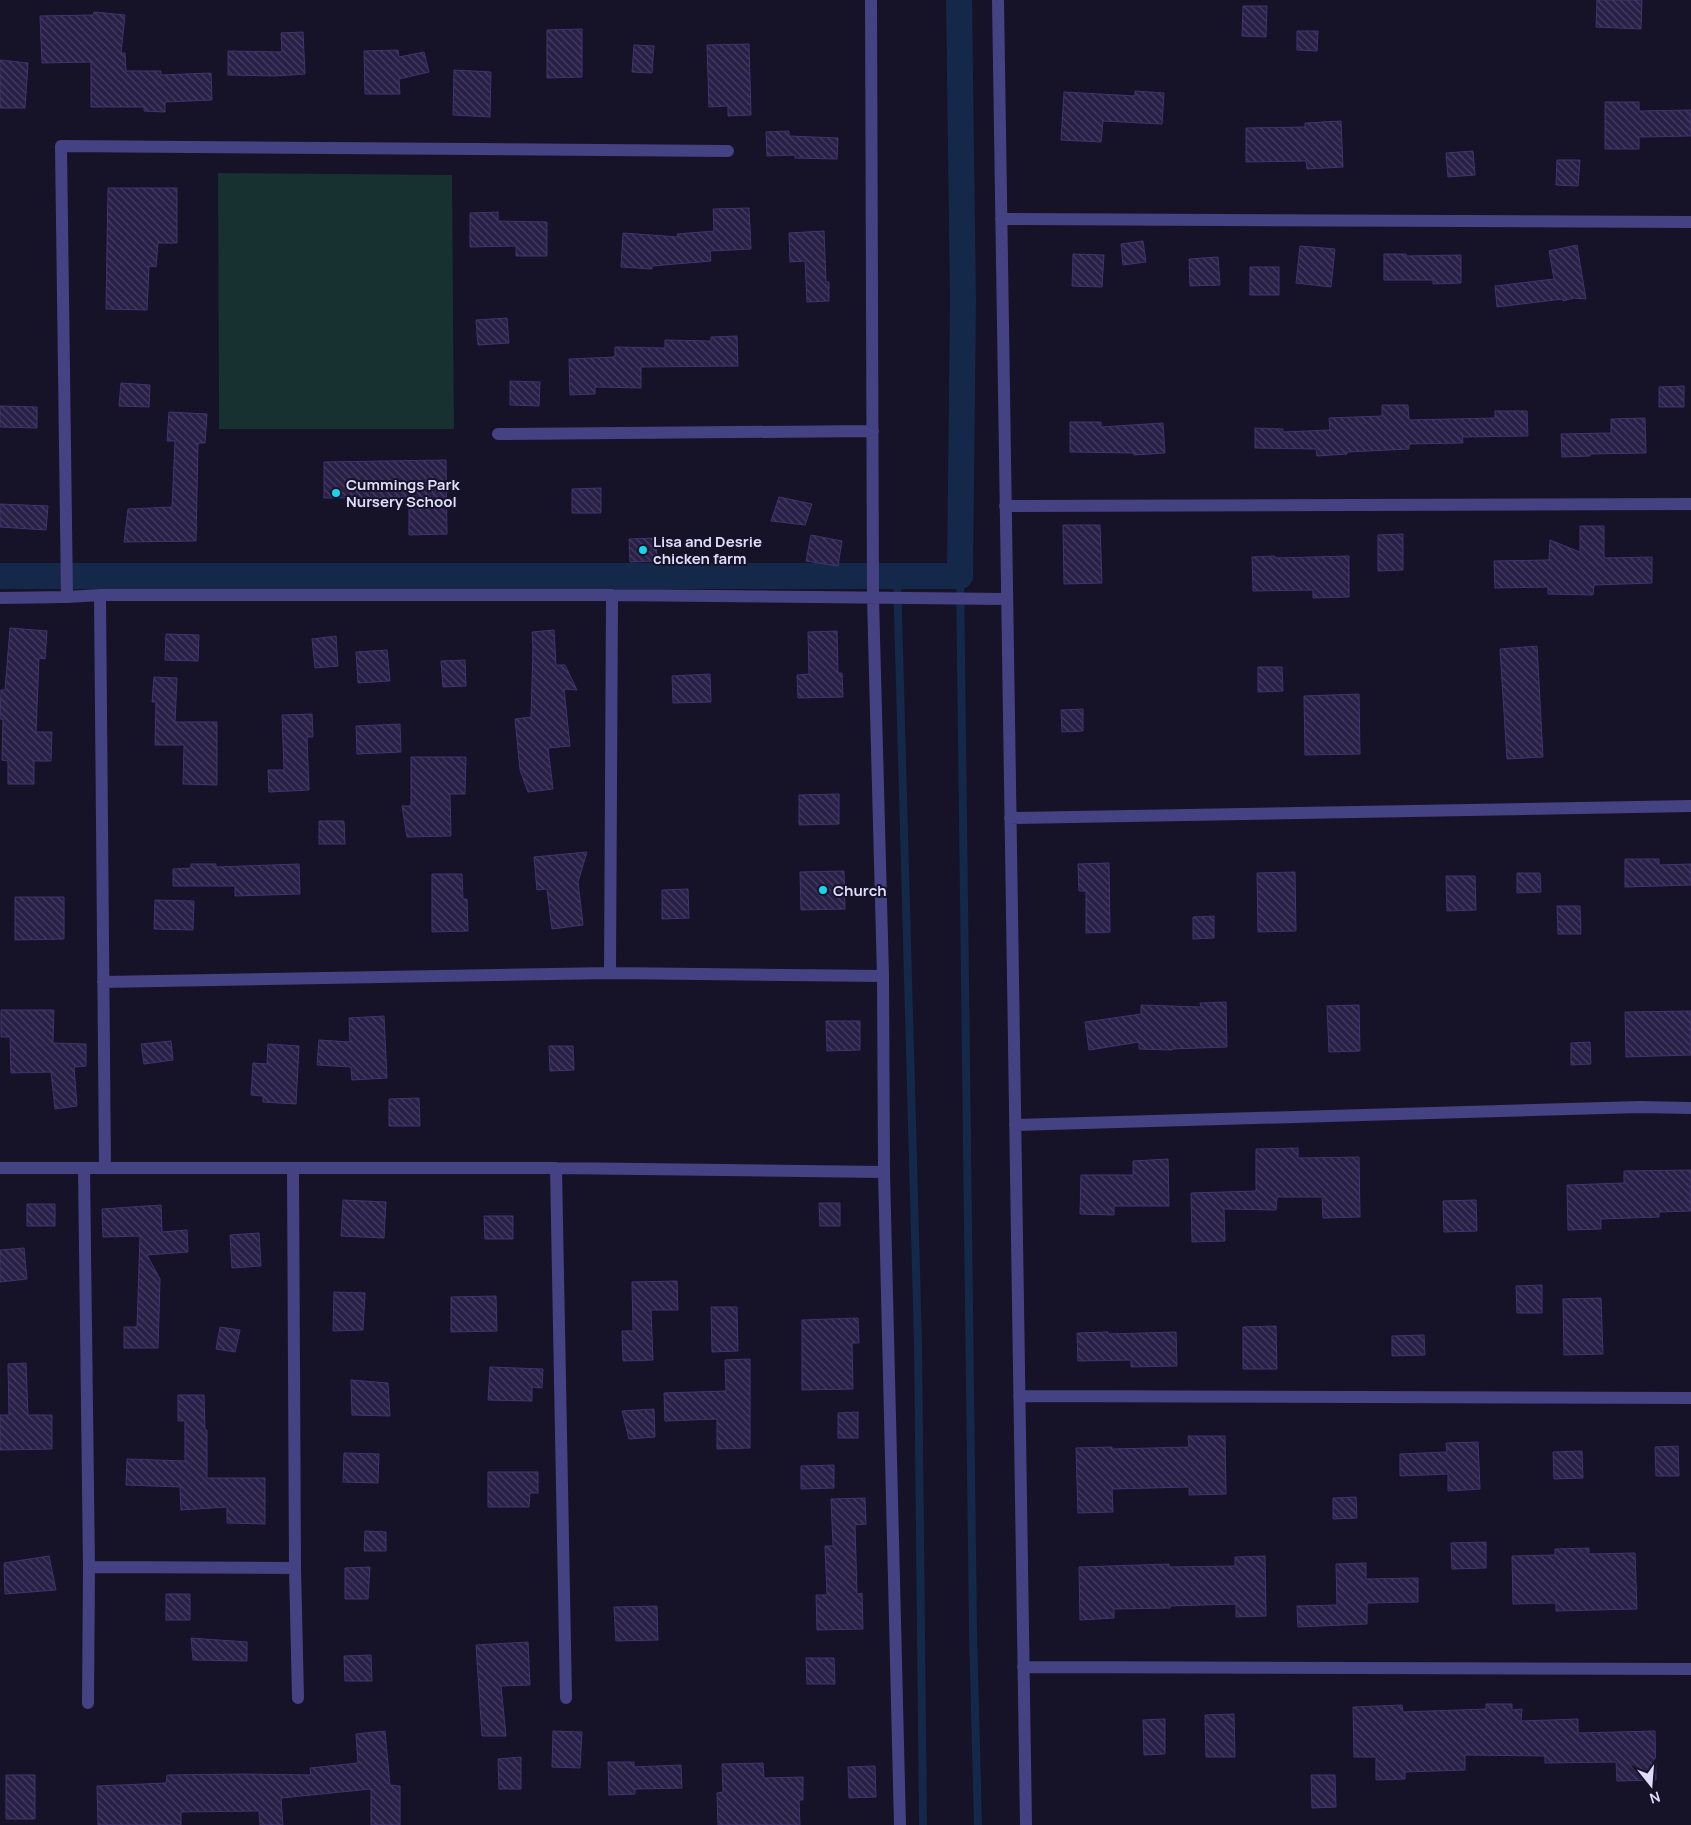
<svg xmlns="http://www.w3.org/2000/svg" width="1691" height="1825" font-family="Manrope,sans-serif">
<style>
.green{fill:#163130}
.lines{fill:none;stroke-linecap:round;stroke-linejoin:round}
.stream{stroke:#14284a;stroke-width:8}
.canal{stroke:#14284a;stroke-width:26}
.building{fill:url(#building-back-hatch);stroke:#403470}
.minor{stroke:#444282;stroke-width:12}
.poi-dot{fill:#19d5eb;stroke:#161227;stroke-width:2}
.labels{text-anchor:middle;dominant-baseline:central;stroke-width:4;stroke-linejoin:round;paint-order:stroke}
.poi-label{font-size:15px;font-weight:bold;fill:#dfdcfc;stroke:#161227;text-anchor:start}
</style>
<defs>
<pattern id="building-back-hatch" width="6" height="6" patternUnits="userSpaceOnUse" patternTransform="scale(1.25)"><rect width="6" height="6" fill="#282046"/><path d="M-1 5l2 2M0 0l6 6M5-1l2 2" fill="none" stroke="#474062"/></pattern>
</defs>
<rect width="100%" height="100%" fill="#161227"/>
<path class="green" d="M 218,173 L 452,175 L 454,429 L 219,429 Z"/>
<g class="lines">
<path class="stream" d="M 897,576 L 918,1343 L 923,1825
M 960,576 L 973,1631 L 978,1825"/>
<path class="canal" d="M 0,576 L 960,576 L 963,301 L 959,0"/>
</g>
<path class="building" d="M 1597,0 L 1642,0 L 1641,29 L 1596,27 Z
M 1243,6 L 1267,6 L 1266,37 L 1242,36 Z
M 94,12 L 125,15 L 121,53 L 125,53 L 126,71 L 161,71 L 161,75 L 211,73 L 212,100 L 165,102 L 165,112 L 144,111 L 144,107 L 91,107 L 91,62 L 42,63 L 40,16 L 93,15 Z
M 582,29 L 582,77 L 547,78 L 547,30 Z
M 1297,31 L 1318,31 L 1317,51 L 1297,50 Z
M 303,32 L 305,74 L 274,76 L 228,75 L 228,51 L 282,52 L 281,33 Z
M 749,44 L 751,115 L 728,116 L 728,106 L 709,107 L 707,45 Z
M 634,45 L 654,46 L 652,73 L 632,72 Z
M 398,50 L 399,57 L 424,52 L 429,72 L 399,79 L 400,94 L 365,94 L 364,51 Z
M 0,60 L 28,63 L 25,108 L 0,108 Z
M 454,70 L 491,72 L 490,117 L 453,115 Z
M 1135,91 L 1164,93 L 1162,124 L 1103,121 L 1101,142 L 1061,140 L 1064,92 L 1135,96 Z
M 1605,102 L 1639,102 L 1639,111 L 1691,110 L 1691,136 L 1639,137 L 1639,149 L 1605,149 Z
M 1341,121 L 1343,167 L 1307,169 L 1306,161 L 1246,162 L 1246,128 L 1305,127 L 1305,123 Z
M 789,131 L 789,136 L 838,138 L 837,159 L 795,158 L 795,155 L 767,156 L 766,132 Z
M 1473,151 L 1475,175 L 1448,177 L 1446,153 Z
M 1557,160 L 1580,160 L 1578,186 L 1556,185 Z
M 108,188 L 177,188 L 177,243 L 158,243 L 156,267 L 149,266 L 147,310 L 106,309 Z
M 749,208 L 751,249 L 710,251 L 711,261 L 652,266 L 652,269 L 621,267 L 623,233 L 678,237 L 677,234 L 714,231 L 713,209 Z
M 498,212 L 498,221 L 547,222 L 547,256 L 516,256 L 516,246 L 470,247 L 470,213 Z
M 824,231 L 826,282 L 829,282 L 829,301 L 807,302 L 805,261 L 790,262 L 789,233 Z
M 1143,241 L 1146,262 L 1123,265 L 1121,244 Z
M 1577,245 L 1586,299 L 1574,298 L 1563,301 L 1563,299 L 1497,307 L 1495,286 L 1554,279 L 1549,251 Z
M 1300,246 L 1335,249 L 1331,287 L 1296,283 Z
M 1073,254 L 1104,255 L 1102,287 L 1072,286 Z
M 1384,254 L 1406,254 L 1406,256 L 1461,255 L 1461,283 L 1433,284 L 1433,280 L 1384,280 Z
M 1218,257 L 1220,285 L 1190,286 L 1189,259 Z
M 1250,267 L 1279,267 L 1279,295 L 1250,295 Z
M 507,318 L 509,343 L 478,345 L 476,320 Z
M 737,336 L 738,366 L 641,367 L 641,388 L 595,387 L 595,394 L 570,395 L 569,359 L 615,357 L 615,347 L 665,348 L 665,340 L 711,341 L 711,337 Z
M 510,381 L 540,382 L 539,406 L 510,405 Z
M 121,383 L 150,385 L 149,407 L 119,406 Z
M 1684,386 L 1684,407 L 1659,407 L 1659,387 Z
M 1382,405 L 1408,405 L 1409,420 L 1495,418 L 1495,411 L 1527,411 L 1528,436 L 1462,437 L 1463,443 L 1409,444 L 1409,449 L 1347,452 L 1347,454 L 1317,456 L 1316,449 L 1255,448 L 1255,428 L 1283,429 L 1283,432 L 1330,430 L 1329,418 L 1382,416 Z
M 0,406 L 37,407 L 37,428 L 0,427 Z
M 169,412 L 207,414 L 205,443 L 198,443 L 196,541 L 124,542 L 128,509 L 172,507 L 175,441 L 167,441 Z
M 1645,418 L 1646,453 L 1590,454 L 1590,456 L 1562,457 L 1561,434 L 1611,433 L 1611,419 Z
M 1070,422 L 1101,422 L 1101,427 L 1163,423 L 1165,453 L 1134,455 L 1134,453 L 1070,452 Z
M 446,460 L 447,534 L 409,535 L 409,497 L 324,498 L 324,462 Z
M 601,488 L 601,513 L 572,513 L 572,489 Z
M 779,497 L 812,504 L 805,525 L 771,521 Z
M 0,504 L 48,506 L 46,530 L 0,527 Z
M 1063,525 L 1100,525 L 1102,583 L 1064,584 Z
M 1580,526 L 1604,526 L 1604,558 L 1652,557 L 1652,583 L 1594,585 L 1593,595 L 1548,594 L 1548,587 L 1495,588 L 1494,561 L 1549,560 L 1550,540 L 1580,552 Z
M 1403,534 L 1403,570 L 1378,571 L 1378,535 Z
M 811,535 L 842,541 L 838,566 L 806,561 Z
M 656,538 L 657,561 L 630,562 L 629,539 Z
M 1275,556 L 1275,558 L 1349,556 L 1349,597 L 1313,598 L 1313,590 L 1253,591 L 1252,557 Z
M 10,628 L 47,631 L 45,659 L 39,658 L 36,732 L 52,732 L 51,761 L 34,761 L 34,784 L 8,784 L 8,761 L 2,760 L 3,719 L 0,719 L 1,690 L 5,690 Z
M 554,630 L 556,665 L 565,665 L 577,690 L 564,689 L 570,746 L 548,748 L 553,789 L 528,792 L 520,770 L 515,719 L 531,717 L 533,648 L 532,632 Z
M 837,631 L 838,673 L 842,673 L 843,697 L 798,698 L 797,675 L 809,674 L 808,632 Z
M 166,634 L 199,635 L 198,661 L 165,660 Z
M 336,636 L 338,666 L 315,668 L 312,639 Z
M 1537,646 L 1543,757 L 1507,759 L 1500,649 Z
M 387,650 L 390,681 L 358,683 L 356,652 Z
M 465,660 L 466,686 L 443,687 L 441,661 Z
M 1258,667 L 1282,667 L 1283,691 L 1258,692 Z
M 710,674 L 711,702 L 673,703 L 672,676 Z
M 154,677 L 177,678 L 175,722 L 217,722 L 217,785 L 183,784 L 184,745 L 155,745 L 156,702 L 152,702 Z
M 1359,694 L 1360,754 L 1305,755 L 1304,696 Z
M 1083,709 L 1083,731 L 1062,732 L 1061,710 Z
M 312,714 L 313,737 L 307,737 L 309,790 L 269,792 L 268,770 L 284,770 L 282,715 Z
M 400,724 L 401,752 L 357,754 L 356,726 Z
M 411,757 L 466,757 L 465,794 L 450,794 L 451,836 L 407,837 L 402,806 L 411,806 Z
M 839,794 L 839,824 L 799,825 L 799,795 Z
M 319,821 L 344,821 L 345,844 L 319,844 Z
M 587,852 L 578,882 L 583,925 L 552,929 L 547,889 L 537,890 L 534,857 Z
M 1625,859 L 1659,859 L 1659,865 L 1691,864 L 1691,885 L 1625,887 Z
M 1109,863 L 1110,932 L 1086,933 L 1086,891 L 1079,891 L 1078,864 Z
M 191,864 L 216,864 L 216,867 L 299,864 L 300,894 L 235,896 L 235,886 L 173,886 L 173,869 L 191,868 Z
M 844,871 L 845,909 L 801,910 L 800,872 Z
M 1295,872 L 1296,931 L 1258,932 L 1257,873 Z
M 1517,873 L 1540,873 L 1541,892 L 1517,893 Z
M 432,874 L 462,874 L 463,899 L 467,899 L 468,931 L 432,932 Z
M 1446,876 L 1475,876 L 1476,910 L 1447,911 Z
M 688,889 L 689,918 L 662,919 L 662,890 Z
M 15,897 L 64,897 L 64,939 L 15,940 Z
M 155,900 L 194,901 L 193,930 L 154,929 Z
M 1557,906 L 1580,906 L 1581,934 L 1558,934 Z
M 1214,916 L 1214,938 L 1193,939 L 1193,917 Z
M 1226,1002 L 1227,1047 L 1172,1049 L 1172,1050 L 1139,1049 L 1139,1042 L 1089,1050 L 1085,1022 L 1141,1014 L 1141,1005 L 1201,1007 L 1200,1003 Z
M 1359,1005 L 1360,1051 L 1329,1052 L 1327,1006 Z
M 1,1010 L 54,1010 L 53,1043 L 86,1044 L 86,1066 L 74,1067 L 77,1106 L 55,1109 L 51,1072 L 11,1073 L 10,1037 L 1,1037 Z
M 1691,1011 L 1691,1055 L 1626,1057 L 1625,1012 Z
M 384,1016 L 387,1078 L 352,1080 L 351,1067 L 317,1065 L 319,1040 L 350,1042 L 349,1018 Z
M 826,1021 L 860,1021 L 860,1050 L 827,1051 Z
M 171,1041 L 173,1060 L 144,1064 L 141,1044 Z
M 1590,1042 L 1591,1064 L 1571,1065 L 1571,1043 Z
M 268,1044 L 299,1046 L 296,1104 L 263,1102 L 263,1096 L 251,1095 L 253,1063 L 267,1064 Z
M 549,1046 L 573,1046 L 574,1070 L 550,1071 Z
M 419,1098 L 420,1126 L 389,1126 L 389,1099 Z
M 1298,1148 L 1298,1158 L 1359,1157 L 1360,1217 L 1323,1218 L 1322,1197 L 1277,1197 L 1276,1210 L 1224,1209 L 1225,1241 L 1192,1242 L 1191,1193 L 1256,1191 L 1256,1149 Z
M 1168,1159 L 1169,1206 L 1114,1206 L 1114,1215 L 1080,1214 L 1081,1175 L 1133,1175 L 1133,1161 Z
M 1691,1170 L 1691,1211 L 1659,1212 L 1659,1217 L 1601,1219 L 1601,1229 L 1568,1230 L 1567,1185 L 1624,1183 L 1624,1171 Z
M 343,1200 L 386,1202 L 384,1238 L 341,1236 Z
M 1476,1200 L 1477,1231 L 1444,1232 L 1443,1201 Z
M 819,1203 L 840,1203 L 840,1226 L 820,1226 Z
M 27,1204 L 55,1204 L 55,1226 L 27,1226 Z
M 161,1205 L 162,1232 L 187,1230 L 188,1252 L 147,1255 L 160,1279 L 158,1348 L 124,1348 L 124,1327 L 137,1327 L 140,1236 L 103,1237 L 102,1209 Z
M 484,1216 L 513,1216 L 513,1239 L 485,1239 Z
M 259,1233 L 261,1266 L 232,1268 L 230,1235 Z
M 24,1248 L 27,1279 L 0,1282 L 0,1250 Z
M 677,1281 L 678,1310 L 651,1310 L 653,1360 L 623,1361 L 622,1331 L 633,1331 L 632,1282 Z
M 1542,1285 L 1542,1313 L 1517,1313 L 1516,1286 Z
M 334,1292 L 365,1293 L 363,1330 L 333,1331 Z
M 496,1296 L 497,1331 L 451,1332 L 451,1297 Z
M 1601,1298 L 1603,1354 L 1564,1355 L 1563,1299 Z
M 711,1307 L 737,1307 L 738,1351 L 712,1352 Z
M 858,1318 L 859,1343 L 852,1343 L 853,1389 L 802,1390 L 802,1320 Z
M 1276,1326 L 1277,1369 L 1243,1369 L 1243,1327 Z
M 220,1327 L 240,1330 L 235,1352 L 216,1349 Z
M 1108,1332 L 1108,1334 L 1176,1332 L 1177,1366 L 1131,1367 L 1131,1360 L 1078,1361 L 1077,1333 Z
M 1424,1335 L 1425,1355 L 1392,1356 L 1392,1336 Z
M 750,1359 L 750,1448 L 717,1449 L 717,1419 L 665,1421 L 664,1393 L 726,1391 L 725,1360 Z
M 26,1363 L 28,1415 L 52,1415 L 52,1449 L 0,1450 L 0,1415 L 9,1415 L 8,1364 Z
M 490,1367 L 543,1369 L 542,1388 L 532,1387 L 532,1401 L 488,1400 Z
M 351,1380 L 388,1383 L 390,1416 L 352,1415 Z
M 178,1395 L 204,1395 L 205,1430 L 207,1430 L 207,1478 L 265,1478 L 265,1524 L 227,1523 L 227,1507 L 181,1510 L 180,1487 L 126,1485 L 127,1459 L 185,1461 L 185,1421 L 178,1421 Z
M 654,1409 L 655,1437 L 629,1439 L 622,1411 Z
M 858,1412 L 858,1438 L 838,1438 L 838,1413 Z
M 1188,1436 L 1225,1436 L 1226,1494 L 1189,1495 L 1189,1487 L 1112,1489 L 1113,1512 L 1078,1513 L 1076,1448 L 1112,1447 L 1112,1449 L 1189,1447 Z
M 1478,1442 L 1480,1489 L 1448,1491 L 1448,1474 L 1400,1476 L 1400,1454 L 1447,1452 L 1446,1443 Z
M 1678,1446 L 1679,1476 L 1656,1476 L 1655,1447 Z
M 1582,1451 L 1583,1478 L 1554,1479 L 1553,1452 Z
M 344,1453 L 379,1454 L 378,1483 L 343,1482 Z
M 834,1465 L 834,1488 L 801,1489 L 801,1466 Z
M 488,1472 L 538,1472 L 538,1493 L 530,1493 L 529,1507 L 488,1507 Z
M 1356,1497 L 1357,1518 L 1333,1519 L 1333,1498 Z
M 865,1498 L 866,1524 L 855,1525 L 857,1594 L 862,1593 L 863,1629 L 817,1630 L 816,1595 L 827,1595 L 825,1546 L 833,1546 L 831,1499 Z
M 365,1531 L 386,1532 L 386,1551 L 364,1551 Z
M 1486,1542 L 1486,1568 L 1452,1569 L 1451,1543 Z
M 1589,1548 L 1589,1554 L 1635,1553 L 1637,1609 L 1556,1611 L 1556,1603 L 1513,1604 L 1512,1556 L 1555,1555 L 1555,1549 Z
M 49,1556 L 56,1590 L 5,1594 L 4,1563 Z
M 1265,1556 L 1266,1616 L 1236,1617 L 1236,1604 L 1170,1606 L 1170,1608 L 1114,1609 L 1114,1618 L 1080,1620 L 1079,1567 L 1169,1564 L 1169,1567 L 1235,1566 L 1235,1557 Z
M 1366,1563 L 1366,1579 L 1418,1578 L 1418,1602 L 1367,1603 L 1367,1624 L 1298,1627 L 1297,1606 L 1337,1605 L 1336,1564 Z
M 370,1567 L 368,1599 L 345,1599 L 345,1568 Z
M 166,1594 L 190,1594 L 190,1620 L 166,1620 Z
M 657,1606 L 658,1640 L 616,1641 L 614,1607 Z
M 191,1638 L 247,1642 L 247,1661 L 193,1660 Z
M 528,1642 L 530,1685 L 501,1686 L 506,1736 L 482,1736 L 476,1645 Z
M 371,1655 L 372,1681 L 345,1681 L 344,1656 Z
M 806,1658 L 834,1658 L 835,1684 L 807,1684 Z
M 1486,1704 L 1512,1704 L 1512,1710 L 1522,1709 L 1521,1721 L 1578,1719 L 1578,1733 L 1655,1731 L 1656,1780 L 1617,1781 L 1616,1762 L 1545,1763 L 1545,1756 L 1465,1755 L 1465,1770 L 1405,1772 L 1405,1779 L 1376,1780 L 1376,1757 L 1354,1757 L 1353,1707 L 1402,1705 L 1403,1712 L 1486,1709 Z
M 1234,1714 L 1235,1757 L 1206,1757 L 1205,1715 Z
M 1165,1719 L 1165,1754 L 1144,1755 L 1143,1720 Z
M 385,1731 L 390,1785 L 400,1786 L 400,1825 L 371,1825 L 371,1789 L 281,1798 L 283,1825 L 260,1825 L 259,1811 L 181,1812 L 181,1825 L 98,1825 L 97,1786 L 166,1783 L 167,1775 L 244,1774 L 311,1775 L 310,1768 L 358,1763 L 356,1734 Z
M 553,1731 L 582,1732 L 580,1768 L 552,1767 Z
M 521,1757 L 521,1789 L 499,1789 L 498,1759 Z
M 608,1762 L 634,1762 L 634,1767 L 681,1765 L 682,1788 L 635,1789 L 635,1794 L 609,1795 Z
M 763,1763 L 764,1778 L 803,1777 L 803,1800 L 799,1800 L 800,1825 L 718,1825 L 717,1793 L 723,1792 L 722,1764 Z
M 875,1766 L 876,1797 L 849,1798 L 848,1767 Z
M 6,1775 L 35,1775 L 35,1819 L 6,1819 Z
M 1311,1775 L 1335,1775 L 1336,1807 L 1312,1808 Z"/>
<g class="lines">
<path class="minor" d="M 871,0 L 873,598 L 883,976 L 884,1172 L 900,1825
M 998,0 L 1026,1825
M 1001,219 L 1691,222
M 498,434 L 873,431
M 1005,506 L 1691,504
M 100,595 L 105,1168
M 67,597 L 61,146 L 728,151
M 0,598 L 67,597 L 100,595 L 612,595 L 1007,599
M 1010,818 L 1691,806
M 610,973 L 612,595
M 103,982 L 610,973 L 883,976
M 1015,1125 L 1640,1107 L 1691,1108
M 0,1168 L 556,1168 L 884,1172
M 84,1168 L 89,1567 L 88,1703
M 556,1168 L 566,1698
M 293,1169 L 295,1568 L 298,1698
M 1019,1396 L 1691,1398
M 89,1567 L 295,1568
M 1023,1667 L 1691,1669"/>
</g>
<g class="poi-dot">
<circle cx="336" cy="493" r="5"/>
<circle cx="643" cy="550" r="5"/>
<circle cx="823" cy="890" r="5"/>
</g>
<g class="labels">
<g class="poi-label">
<text x="346" y="484">Cummings Park<tspan x="346" dy="17">Nursery School</tspan></text>
<text x="653" y="541">Lisa and Desrie<tspan x="653" dy="17">chicken farm</tspan></text>
<text x="833" y="890">Church</text>
</g>
</g>
<g transform="translate(1651 1785) rotate(163)" stroke="#161227" stroke-width="4" paint-order="stroke">
<path d="M0-4L9 19L0 12L-9 19Z" fill="#dfdcfc"/>
<text y="-8" font-size="14" font-weight="bold" text-anchor="middle" fill="#dfdcfc">N</text>
</g>
</svg>
